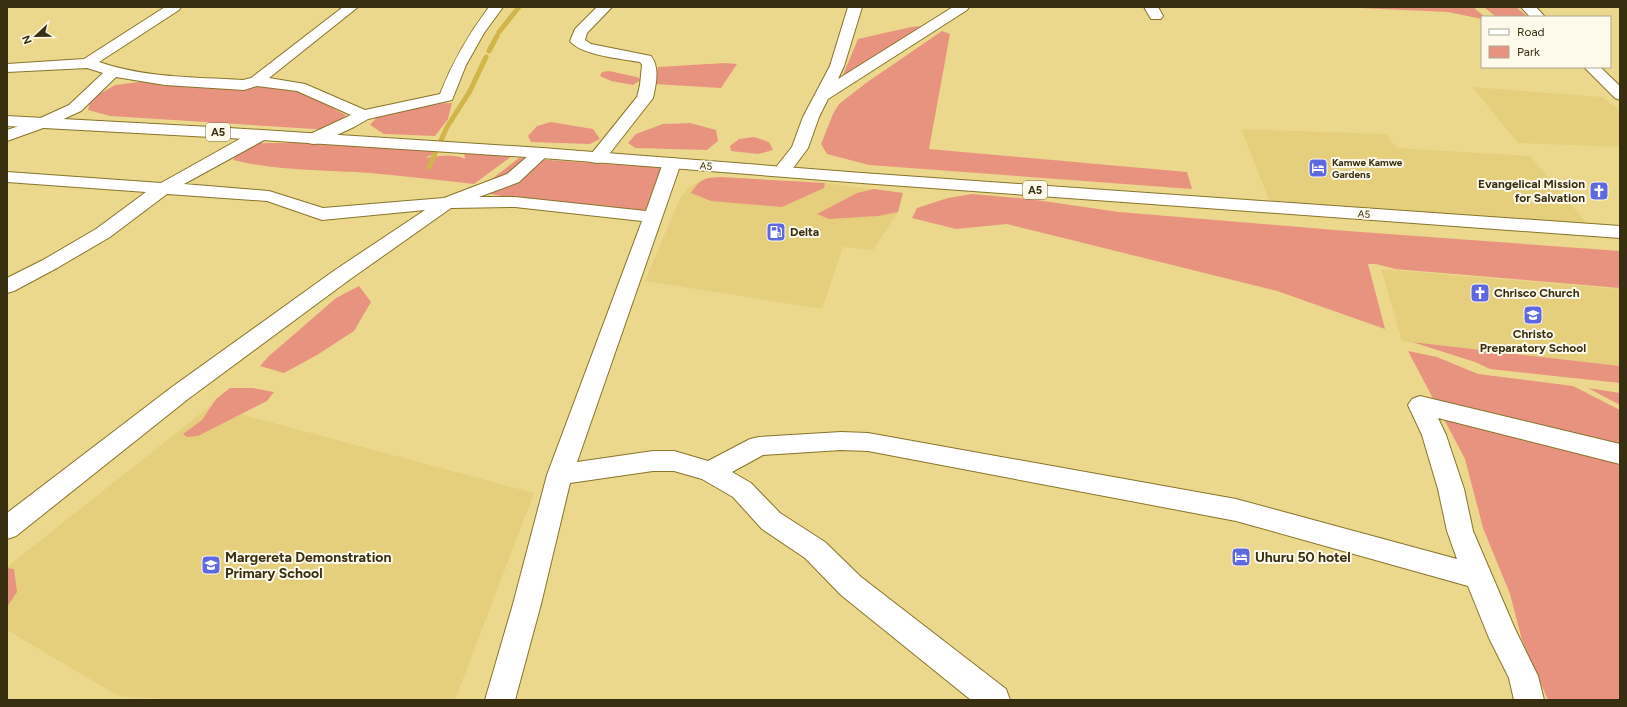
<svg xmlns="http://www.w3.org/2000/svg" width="1627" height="707" font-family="Figtree,sans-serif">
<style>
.built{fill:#e6cf7c}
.green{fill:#e8937f}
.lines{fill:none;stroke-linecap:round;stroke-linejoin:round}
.stream{stroke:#d1b549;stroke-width:5}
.minor-casing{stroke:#877428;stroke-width:2}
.trunk-casing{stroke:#877428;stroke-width:2}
.minor{fill:#fff;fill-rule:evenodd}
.trunk{fill:#fff;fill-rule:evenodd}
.labels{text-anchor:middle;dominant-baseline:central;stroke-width:4;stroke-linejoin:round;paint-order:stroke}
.far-poi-label{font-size:10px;font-weight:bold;fill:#372f10;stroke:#fdf9eb;text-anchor:start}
.far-street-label{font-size:10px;fill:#372f10;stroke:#fdf9eb}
.shield{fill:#fdf9eb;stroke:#726c52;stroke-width:1}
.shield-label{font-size:11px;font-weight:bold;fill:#372f10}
.poi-label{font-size:12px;font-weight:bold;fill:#372f10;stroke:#fdf9eb;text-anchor:start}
.near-poi-label{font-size:14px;font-weight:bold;fill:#372f10;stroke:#fdf9eb;text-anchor:start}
</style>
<rect width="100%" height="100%" fill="#ecd88d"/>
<path class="built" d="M 1472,87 L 1603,97 L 1620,111 L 1620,147 L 1518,143 Z
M 1241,129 L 1386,134 L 1397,148 L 1530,156 L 1591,228 L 1440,218 L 1269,200 Z
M 720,177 L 825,183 L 903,193 L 898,212 L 873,250 L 843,247 L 822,309 L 645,281 L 679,200 L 689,187 L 706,178 Z
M 1381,269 L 1620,289 L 1620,366 L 1402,341 Z
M 210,406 L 534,493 L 455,700 L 180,700 L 118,696 L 7,630 L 7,567 Z"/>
<path class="green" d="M 1338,7 L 1473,7 L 1485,17 L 1482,17 L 1482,19 L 1448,12 Z
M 1484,7 L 1516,7 L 1528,17 L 1496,17 Z
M 924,26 L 838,87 L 858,39 L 911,27 Z
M 942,31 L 950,34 L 929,149 L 1187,172 L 1192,189 L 869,165 L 827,154 L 821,144 L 833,114 L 839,104 L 866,83 Z
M 725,63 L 737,64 L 721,88 L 654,84 L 658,67 Z
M 609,71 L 637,77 L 641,80 L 633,85 L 611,81 L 600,76 L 602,72 Z
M 147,81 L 259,83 L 294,88 L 346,115 L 330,130 L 110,116 L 88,110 L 91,99 L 115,85 Z
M 452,103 L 448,119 L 435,136 L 384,134 L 370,125 L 377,117 L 422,104 Z
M 551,122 L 593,129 L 600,139 L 590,144 L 531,142 L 528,136 L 537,126 Z
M 690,123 L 716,130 L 718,141 L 707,150 L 635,148 L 628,143 L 636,134 L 663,124 Z
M 754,137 L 769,142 L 773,150 L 758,154 L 731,151 L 730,146 L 739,139 Z
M 257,143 L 324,143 L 442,150 L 425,158 C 438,156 453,153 465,159 L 464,152 L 512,156 L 474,184 C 439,180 405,176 370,173 C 325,170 278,171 233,160 L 236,156 Z
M 519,158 L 664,168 L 647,214 L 516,199 L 476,191 Z
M 720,177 L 825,183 L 824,188 L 782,207 L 711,201 L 691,193 C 700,179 704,178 720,177 Z
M 874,189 L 903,193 L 898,212 L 878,216 L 829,219 L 817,214 L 857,193 Z
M 972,194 L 1029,199 L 1119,212 L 1347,231 L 1620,251 L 1620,288 L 1395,269 L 1376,264 L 1368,264 L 1385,329 L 1277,291 L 1007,224 L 956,229 L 912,218 L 917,208 L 948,198 Z
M 359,286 L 371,302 L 354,331 L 317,355 L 284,373 L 260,366 L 269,356 L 336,298 Z
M 1412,342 L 1620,366 L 1620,383 L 1490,369 L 1475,362 Z
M 1408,351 L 1437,357 L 1478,374 L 1573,386 L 1620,410 L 1620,700 L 1548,700 L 1522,640 L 1510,594 L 1483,528 L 1465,459 Z
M 230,388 L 253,388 L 274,392 L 267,401 L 198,436 L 187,437 L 183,434 L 202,420 L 216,399 Z
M 1588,388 L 1620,393 L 1620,405 Z
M 7,568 L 14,569 L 17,592 L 7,607 Z"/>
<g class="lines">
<path class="stream" d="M 499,32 L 519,7
M 489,51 L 497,36
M 429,167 L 447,127 L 470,91 L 486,57"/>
<g class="minor-casing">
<path id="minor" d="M 165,7 L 181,7 L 179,10 L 99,62 C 145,78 195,77 243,80 L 251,78 L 343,7 L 358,7 L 269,78 L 305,84 L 365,110 L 440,94 C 453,61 468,35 489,7 L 503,7 L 484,33 L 466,65 L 452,100 L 368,119 L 354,127 L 320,143 L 314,144 L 308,143 L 306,139 L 308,135 L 351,115 L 297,91 L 257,86 L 244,90 L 165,85 L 116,77 L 81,111 L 46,127 L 7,141 L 7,130 L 34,121 L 69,105 L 103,73 L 87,68 L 7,72 L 7,64 L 84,59 Z
M 597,7 L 612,7 L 587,33 L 585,40 L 591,44 L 651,56 C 660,68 656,84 653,98 L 603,162 L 597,163 L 591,162 L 588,158 L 637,97 L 640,85 L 642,65 L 640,62 C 623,59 580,55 570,41 L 575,29 Z
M 848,7 L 862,7 L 844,66 L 838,79 L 953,7 L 969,7 L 967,10 L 828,99 L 819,117 L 808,148 L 788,175 L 782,176 L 776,175 L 773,171 L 792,147 L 803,117 L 830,66 Z
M 1144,7 L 1158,7 L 1163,16 L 1161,19 L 1151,19 Z
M 1521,7 L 1536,7 L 1545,17 L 1530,17 Z
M 1584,67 L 1600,67 L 1620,86 L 1620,100 L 1615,98 Z
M 260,130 L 266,131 L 268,135 L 266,139 L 184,184 L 269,191 L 323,208 L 444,198 L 507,174 L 536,149 L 542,148 L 548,149 L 550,153 L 519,182 L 479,197 L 515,197 L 646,211 L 663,163 L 666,159 L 672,158 L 678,159 L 681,163 L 577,462 L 653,451 L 674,451 L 708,461 L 750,439 L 759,437 L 841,432 L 868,433 L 1236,499 L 1457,559 L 1447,531 L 1438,489 L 1422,435 L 1408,405 L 1412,399 L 1420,396 L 1620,444 L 1620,464 L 1438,418 L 1446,435 L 1464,489 L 1473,531 L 1515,629 L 1538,676 L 1544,700 L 1514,700 L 1509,678 L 1489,638 L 1468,586 L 1236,521 L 868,451 L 841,450 L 763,455 L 732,472 L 751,483 L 780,513 L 825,542 L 861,577 L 1006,689 L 1010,700 L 971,700 L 841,595 L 805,558 L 762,529 L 733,497 L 702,479 L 674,471 L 653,471 L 570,483 L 541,604 L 515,700 L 485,700 L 513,604 L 547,475 L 642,221 L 515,207 L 451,208 L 349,280 L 188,399 L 16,536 L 7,539 L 7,513 L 172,387 L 335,270 L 425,210 L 322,220 L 267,201 L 167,194 L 110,237 L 57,268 L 14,291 L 7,293 L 7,278 L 43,260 L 96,229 L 146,192 L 7,182 L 7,172 L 161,183 L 254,131 Z"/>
</g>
<g class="trunk-casing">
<path id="trunk" d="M 7,116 L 229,128 L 542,148 L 862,173 L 1620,226 L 1620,238 L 862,183 L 542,158 L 229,138 L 7,126 Z"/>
</g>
<use href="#minor" class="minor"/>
<use href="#trunk" class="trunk"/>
</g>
<defs>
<g id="hotel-square" transform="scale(1)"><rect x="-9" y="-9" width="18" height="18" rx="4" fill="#5c69e1" stroke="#fdf9eb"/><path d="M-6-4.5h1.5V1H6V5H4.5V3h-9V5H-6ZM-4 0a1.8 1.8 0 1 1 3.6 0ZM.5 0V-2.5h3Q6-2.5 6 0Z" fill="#fff"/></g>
<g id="church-square" transform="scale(1)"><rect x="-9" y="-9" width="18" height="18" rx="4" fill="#5c69e1" stroke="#fdf9eb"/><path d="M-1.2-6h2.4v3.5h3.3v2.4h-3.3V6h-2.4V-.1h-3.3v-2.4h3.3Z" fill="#fff"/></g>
<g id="fuel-square" transform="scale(1)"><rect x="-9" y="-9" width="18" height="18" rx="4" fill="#5c69e1" stroke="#fdf9eb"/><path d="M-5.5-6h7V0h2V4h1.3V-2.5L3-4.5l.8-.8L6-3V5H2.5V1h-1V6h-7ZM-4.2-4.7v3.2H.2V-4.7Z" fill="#fff"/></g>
<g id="school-square" transform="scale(1)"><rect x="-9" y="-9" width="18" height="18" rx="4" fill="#5c69e1" stroke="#fdf9eb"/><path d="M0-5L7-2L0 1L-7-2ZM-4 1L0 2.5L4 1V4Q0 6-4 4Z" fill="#fff"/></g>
</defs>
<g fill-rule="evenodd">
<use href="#hotel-square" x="1318" y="168"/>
<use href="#church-square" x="1599" y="191"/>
<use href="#fuel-square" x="776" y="232"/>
<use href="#church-square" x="1480" y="293"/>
<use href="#school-square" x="1533" y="315"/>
<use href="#hotel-square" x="1241" y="557"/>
<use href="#school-square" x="211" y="565"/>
</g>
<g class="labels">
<g class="far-poi-label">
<text x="1332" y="162">Kamwe Kamwe<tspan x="1332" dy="12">Gardens</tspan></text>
</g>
<g class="far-street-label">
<text transform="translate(706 166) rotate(4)">A5</text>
<text transform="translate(1364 214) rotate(4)">A5</text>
</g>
<g class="shield">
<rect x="206" y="123" width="24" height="18" rx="3"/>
<rect x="1023" y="181" width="24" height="18" rx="3"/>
</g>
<g class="shield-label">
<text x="218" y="132">A5</text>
<text x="1035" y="190">A5</text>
</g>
<g class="poi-label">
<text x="1585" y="184" text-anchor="end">Evangelical Mission<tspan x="1585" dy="14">for Salvation</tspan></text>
<text x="790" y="232">Delta</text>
<text x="1494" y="293">Chrisco Church</text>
<text x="1533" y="334" text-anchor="middle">Christo<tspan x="1533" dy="14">Preparatory School</tspan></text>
</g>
<g class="near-poi-label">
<text x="225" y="557">Margereta Demonstration<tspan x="225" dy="16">Primary School</tspan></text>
<text x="1255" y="557">Uhuru 50 hotel</text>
</g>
</g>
<rect width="1627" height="707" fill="none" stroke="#372f10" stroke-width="16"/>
<rect x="1481" y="16" width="130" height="52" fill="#fdf9eb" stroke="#aea893"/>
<rect x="1489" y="29" width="20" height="6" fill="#ffffff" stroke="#aea893"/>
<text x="1517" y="36" font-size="12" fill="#372f10">Road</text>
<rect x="1489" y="46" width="20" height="12" fill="#e8937f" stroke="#aea893"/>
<text x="1517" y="56" font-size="12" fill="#372f10">Park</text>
<g transform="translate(36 36) rotate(248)" stroke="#fdf9eb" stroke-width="3" paint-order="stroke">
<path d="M0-3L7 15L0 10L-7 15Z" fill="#372f10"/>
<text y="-6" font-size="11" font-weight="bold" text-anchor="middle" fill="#372f10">N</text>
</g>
</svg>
